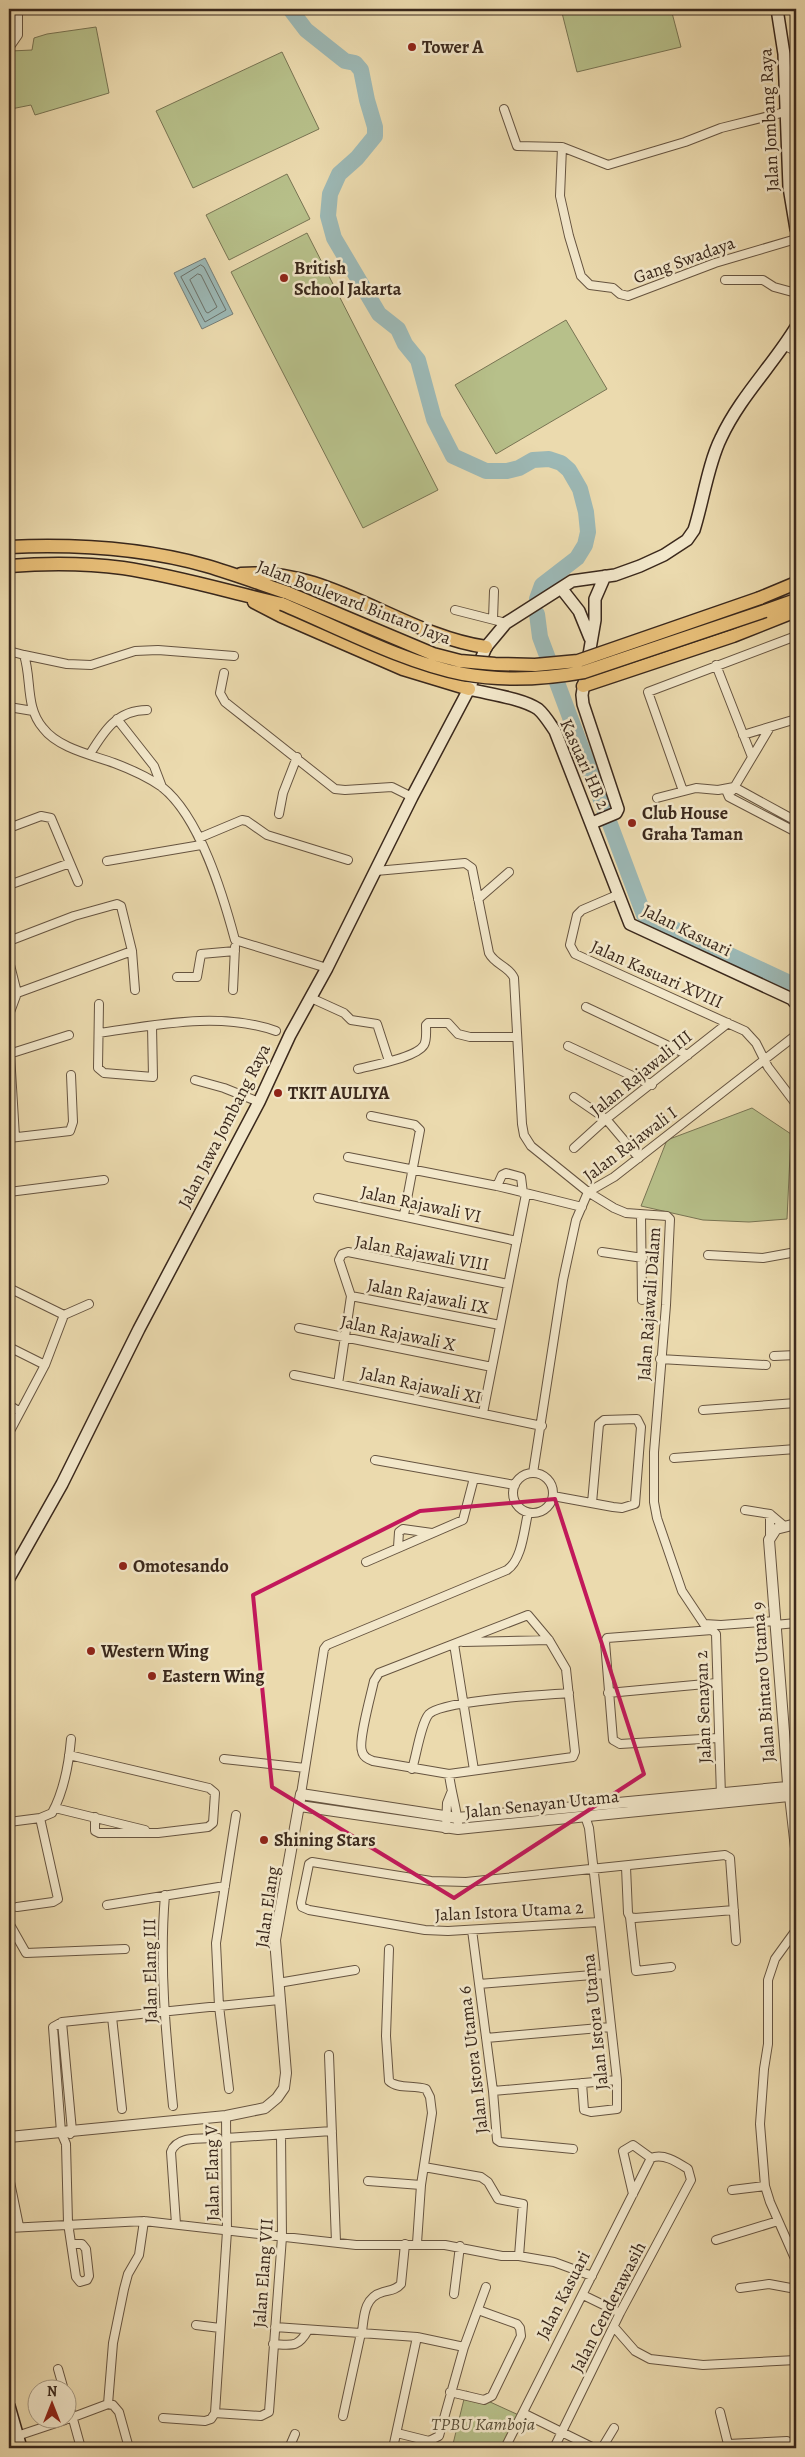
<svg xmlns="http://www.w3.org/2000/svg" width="805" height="2457" font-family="Alegreya,serif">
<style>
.green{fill:#b7c08a;stroke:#787453}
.water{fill:#9cb8b5;stroke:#757e78}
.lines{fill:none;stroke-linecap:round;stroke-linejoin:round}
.shore{stroke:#6b7068;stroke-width:1}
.river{stroke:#9cb8b5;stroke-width:16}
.minor-casing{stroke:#665440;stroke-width:10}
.tertiary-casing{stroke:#665440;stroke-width:12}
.secondary-casing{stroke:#3a281c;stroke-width:14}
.primary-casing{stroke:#3a281c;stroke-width:15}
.minor{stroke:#f2e7ca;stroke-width:8}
.tertiary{stroke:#f2e7ca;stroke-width:10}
.secondary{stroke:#f2e7ca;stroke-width:11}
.primary{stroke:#e6bd77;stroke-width:12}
.primary-bridge-casing{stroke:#3a281c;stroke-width:15;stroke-linecap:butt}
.primary-bridge{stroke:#e6bd77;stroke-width:12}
.marked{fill:none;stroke:#c2185b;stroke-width:4;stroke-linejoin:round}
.poi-dot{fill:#8f2418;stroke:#f2e7ca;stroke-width:2}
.labels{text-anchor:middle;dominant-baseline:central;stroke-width:5;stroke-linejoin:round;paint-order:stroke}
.poi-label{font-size:18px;font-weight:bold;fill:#3a281c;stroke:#f2e7ca;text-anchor:start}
.street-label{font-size:18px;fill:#3a281c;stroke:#f2e7ca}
.park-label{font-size:18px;font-style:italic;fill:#594e38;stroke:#f2e7ca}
</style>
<rect width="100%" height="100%" fill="#ebdaae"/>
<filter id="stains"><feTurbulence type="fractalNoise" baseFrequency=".004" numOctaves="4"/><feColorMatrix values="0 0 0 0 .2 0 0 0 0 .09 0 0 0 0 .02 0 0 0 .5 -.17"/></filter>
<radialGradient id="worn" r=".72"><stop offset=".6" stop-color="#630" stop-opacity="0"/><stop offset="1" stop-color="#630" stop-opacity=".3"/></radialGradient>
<path class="green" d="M 561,9 L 671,9 L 681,47 L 577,72 Z
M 96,27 L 109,93 L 35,115 L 31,105 L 11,109 L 11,51 L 32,50 L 34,38 L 47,34 Z
M 282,52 L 319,129 L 193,188 L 156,111 Z
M 287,174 L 310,219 L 229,260 L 206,215 Z
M 307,233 L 438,490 L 363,528 L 231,272 Z
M 566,320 L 607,389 L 496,454 L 455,385 Z
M 752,1108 L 791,1134 L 787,1219 L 749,1222 L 703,1220 L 641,1206 L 667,1140 Z
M 466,2391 L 523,2417 L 508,2448 L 452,2448 Z"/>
<path class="water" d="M 205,258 L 233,314 L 202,329 L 174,273 Z"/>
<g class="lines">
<path class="shore" d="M 201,265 L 204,267 L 226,310 L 205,322 L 181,277 Z
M 198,274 L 201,275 L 217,307 L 208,313 L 206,312 L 190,280 Z"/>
<path class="river" d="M 290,9 L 306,30 L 345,61 L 355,63 L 361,70 L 367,100 L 375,127 L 375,136 L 357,158 L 339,174 L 330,194 L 328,216 L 334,238 L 379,314 L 398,329 L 405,344 L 418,360 L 434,419 L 453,456 L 486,471 L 507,471 L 519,468 L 533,460 L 549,459 L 561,463 L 569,470 L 580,489 L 586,512 L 588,532 L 585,545 L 577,558 L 542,585 L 537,599
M 537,614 L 540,637 L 644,915 L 796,986"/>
<g class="minor-casing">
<path id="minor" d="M 9,48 L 18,35 L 18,9
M 504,109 L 517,146 L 562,147 L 608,165 L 685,142 L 721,128 L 785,112
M 562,147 L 560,196 L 569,236 L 581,276 L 590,285 L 613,288 L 620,294 L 628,296 L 715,263 L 796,239
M 725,280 L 763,280 L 774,287 L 796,293
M 785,346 L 796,351
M 455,610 L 506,623
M 493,619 L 494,591
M 9,651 L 24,655 C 32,680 25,707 43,728 C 58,748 92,755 114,763 C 130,769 148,777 162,787 C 200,817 223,895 235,940 L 327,968
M 24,655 L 67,664 L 91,665 L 135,651 L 158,650 L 234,656
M 716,665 L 752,757
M 224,673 L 220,693 L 225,702 L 335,789 L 345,790 L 392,787 L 412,797
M 9,707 L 33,711
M 117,719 L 154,766 L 162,787
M 743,735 L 796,719
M 90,754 C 104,731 117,710 147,710
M 726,790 L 729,797 L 796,832
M 683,791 L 648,692 L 796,636
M 732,791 L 769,729
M 657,798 L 696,788 L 718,790 L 734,787 L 796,821
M 279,814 L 283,793 L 297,757
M 9,828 L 41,816 L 51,818 L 78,882
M 199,838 L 242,820 L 247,821 L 267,835 L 348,860
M 107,861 L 201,845
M 376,871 L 465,863 L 472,868 L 489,953 C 495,965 509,966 514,978 L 522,1124 L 524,1135 L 531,1146 L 588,1192 L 614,1208 L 626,1213 L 667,1216 L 670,1219 L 666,1305 L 654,1452 L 654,1502 L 657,1518 L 682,1591 L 704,1624 L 721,1625 L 775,1621
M 9,885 L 70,863
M 617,895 L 582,910 L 577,915 L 570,945 L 575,954 L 745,1031 L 756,1043 L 768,1067 L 796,1104
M 478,899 L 509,872
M 9,941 L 74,916 L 117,904 L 121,906 L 132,951 L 135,990
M 9,961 L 17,993 L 10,1012 L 10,1054 L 15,1137
M 177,977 L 197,977 L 201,954 L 235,951
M 233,990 L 235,947
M 9,996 L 132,951
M 311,998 L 344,1013 L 351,1020 L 377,1024 L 389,1061
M 99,1004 L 98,1068 L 104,1073 L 153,1077 L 152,1026
M 586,1007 L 688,1055
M 99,1033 C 156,1025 220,1011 276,1031
M 568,1046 L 652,1085
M 9,1054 L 69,1035
M 358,1069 C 373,1065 416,1058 424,1045 C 427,1040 426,1031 426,1025 L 428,1023 L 448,1023 L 458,1034 L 470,1037 L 516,1037
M 195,1080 L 224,1088 L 259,1102
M 574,1097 L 606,1119 L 639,1158
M 371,1116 L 415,1125 L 420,1130 L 404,1215
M 9,1138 L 70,1131 L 73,1122 L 71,1075
M 574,1148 L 606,1119 L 728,1023
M 348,1157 L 497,1186 L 582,1207
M 497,1186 L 502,1175 L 506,1173 L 521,1177 L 523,1193
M 9,1192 L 104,1180
M 318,1198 L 517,1241
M 9,1204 L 9,1192
M 641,1215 L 642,1300
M 602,1252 L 643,1258
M 708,1255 L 763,1258 L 796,1252
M 9,1288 L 64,1315
M 351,1296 L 500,1325
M 64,1315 L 89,1304
M 299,1328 L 492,1367
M 9,1347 L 45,1365
M 774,1356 L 796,1355
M 660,1359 L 766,1365
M 294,1375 L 542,1426
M 338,1384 L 351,1296 L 339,1260 L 342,1254 L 348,1252 L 508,1284
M 9,1405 L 20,1412
M 703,1410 L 796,1403
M 483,1413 L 526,1194
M 9,1433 L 45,1365 L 64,1315
M 674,1458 L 796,1449
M 375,1460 L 515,1485
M 533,1473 L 563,1280 L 576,1220 L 588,1192 L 614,1177 L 796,1035
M513 1493a20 20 0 1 1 40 0a20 20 0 1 1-40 0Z
M 553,1496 L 613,1507 L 622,1508 L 635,1504 L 641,1427 L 637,1419 L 604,1420 L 599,1424 L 592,1503
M 745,1510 L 770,1514 L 783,1525
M 770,1514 L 770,1534
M 398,1547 L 399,1532 L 403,1529 L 432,1533
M 366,1562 L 463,1520 L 474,1478
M 528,1615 L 549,1640 L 566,1669 L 575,1752 L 573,1757 L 449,1774 L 373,1761 C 368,1759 363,1757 362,1751 C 358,1741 371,1695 374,1681 L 379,1673 Z
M 775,1625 L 796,1623
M 463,1642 L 549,1640
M 454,1644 L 474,1770
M 608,1693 L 716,1683
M 718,1738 L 620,1744 L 613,1740 L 605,1642 L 607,1638 L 712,1630 L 716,1634 L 721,1796
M 69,1755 L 209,1788 L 215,1793 L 213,1823 L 208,1827 L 158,1833 L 99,1833 L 95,1831 L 95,1817
M 224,1759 L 305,1768
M 412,1769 C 416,1757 421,1723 429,1714 C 443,1700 545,1695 569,1693
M 449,1774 C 451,1791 456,1806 458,1823
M 301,1794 L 324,1649 L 327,1645 L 507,1570 C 522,1560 524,1530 528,1513
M 789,1796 L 796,1857
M 55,1808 L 145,1830
M 9,1822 L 40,1818 L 52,1813 C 64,1791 69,1762 71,1739
M 446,1829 L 447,1803 L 451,1793
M 626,1867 L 628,1913 L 630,1917 L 636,1971 L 671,1967
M 165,1895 C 159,1966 166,2036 173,2106
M 107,1905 L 225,1886
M 17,1907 L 53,1902 L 58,1899 L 40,1818
M 630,1917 L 635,1918 L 734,1910
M 599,1922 L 448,1931 L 425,1930 L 309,1910 L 302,1907 L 301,1903 L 309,1864 L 312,1862 L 431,1881 L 466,1882 L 725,1855 L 730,1858 L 736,1941
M 9,1923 L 26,1953 L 125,1949
M 472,1930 L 493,2091 L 497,2140 L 500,2142 L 573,2149
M 796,1930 L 775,1959 L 768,1980 L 768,2044 L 764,2069 L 760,2124 L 765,2186 L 770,2202 L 796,2261
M 389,1949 L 386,2036 L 389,2081 C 397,2089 414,2085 426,2089 L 430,2097 L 432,2113 L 421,2185 L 417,2243
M 278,1983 L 355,1970
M 479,1984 L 605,1974
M 112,2017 L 122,2109
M 62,2022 L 72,2131 L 70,2134
M 486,2038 L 611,2027
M 329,2055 L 336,2242
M 582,2083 L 584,2110 L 591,2112 L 617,2109 L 617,2080 L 589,1828 L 585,1816
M 229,2089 L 219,2006 L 216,1943 L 236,1815
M 493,2091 L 617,2080
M 226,2116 L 227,2231 L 215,2413 L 261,2416 L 269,2412 L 282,2237 L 281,2135
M 226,2138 L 332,2131
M 424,2167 L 481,2177 L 488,2182 L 498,2199 L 523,2204 L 519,2256
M 368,2181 L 421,2185
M 10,2182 L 19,2226
M 732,2190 L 765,2186
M 633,2194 L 623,2151 L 633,2145 L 651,2158
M 176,2224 L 171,2152 C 177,2135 203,2139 218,2138
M 9,2228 L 144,2221 L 356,2245 L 445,2245 L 502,2256 L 519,2256 L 554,2262 L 592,2276
M 716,2240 L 778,2221
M 72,2244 L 82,2244 L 86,2249 L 89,2276 L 87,2280 L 80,2282 L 76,2277 L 68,2223 L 66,2144 L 61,2132 L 53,2027 L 62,2022 L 279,2000
M 740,2288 L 769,2284 L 796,2289
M 454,2294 L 460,2246
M 583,2295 L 620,2313
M 196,2325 L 220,2328
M 275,2327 L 417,2337 L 464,2347
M 614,2327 L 635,2351 L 650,2359 L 703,2365 L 796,2360
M 362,2332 C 364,2316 364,2297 383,2292 C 390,2290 396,2290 401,2284 L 405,2244
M 273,2344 C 292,2345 298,2348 308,2330
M 58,2369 L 64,2390
M 450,2392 L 484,2400 L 492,2396 L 521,2336 L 520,2328 L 517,2324 L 478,2310
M 68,2401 L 81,2448
M 108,2404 L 113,2343 L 124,2289 L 128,2274 L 139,2255 L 144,2221
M 720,2412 L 728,2444
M 523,2413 L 594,2448
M 343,2416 L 361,2333
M 163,2418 L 205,2421 L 211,2419 L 215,2413
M 68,2419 L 108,2404 L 113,2405 L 119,2412 L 129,2448
M 397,2433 L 429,2441 L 439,2436 L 464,2347 L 486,2287
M 17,2436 L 65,2420
M 289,2448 L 295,2434
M 393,2448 L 417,2337
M 505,2448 L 651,2158
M 554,2448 L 620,2313 L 691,2180 L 688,2169 C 677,2162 664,2153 651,2158
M 602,2448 L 614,2428
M 720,2448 L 728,2444 L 787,2441 L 790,2448"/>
</g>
<g class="tertiary-casing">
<path id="tertiary" d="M 300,1806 L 458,1829 L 789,1796 L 769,1540 L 776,1529 L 796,1524
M 9,2137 L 226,2116 L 265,2108 L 277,2098 L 284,2088 L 286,2073 L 275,1940 L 301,1794 L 457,1818 L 787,1787"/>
</g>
<g class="secondary-casing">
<path id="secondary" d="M 777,9 L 784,54 L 789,187 L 796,229
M 561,588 L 579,611 L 590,638
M 469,689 C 488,694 522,698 538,709 C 545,715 550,724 555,731 L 630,924 L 792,999 L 796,1004
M 592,823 L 616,813 L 618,809 L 583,704 L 582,695 L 595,620 L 595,599 L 605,576
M 9,1578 L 62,1484 L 139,1329 L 259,1102 L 290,1035 L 327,968 L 412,797 L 469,689 L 486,647 L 506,623 L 572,581 L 615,575 L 640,566 L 664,555 L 687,540 L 694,530 C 703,502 708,464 721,438 C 740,397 773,365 796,327
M 9,2406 L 21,2448"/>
</g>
<g class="primary-casing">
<path id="primary" d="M 9,547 C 75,544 143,548 207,566 C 234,574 261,584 288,593
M 9,566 C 47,563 85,563 123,568 C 177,576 229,592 282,604
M 241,574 C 328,566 402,635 486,647
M 760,598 L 796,583
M 254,602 L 281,616 L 403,669 L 469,689
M 765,611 L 796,600
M 583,686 L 733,636 L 796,611"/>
</g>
<use href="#minor" class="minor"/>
<use href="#tertiary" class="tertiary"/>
<use href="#secondary" class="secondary"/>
<use href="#primary" class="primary"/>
<g class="primary-bridge-casing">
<path id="primary-bridge" d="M 288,593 L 433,654 L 460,661 L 495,664 L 535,665 L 578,661 L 760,598
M 282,604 C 337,627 405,663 463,674 C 502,681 545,679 584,672 L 765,611"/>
</g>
<use href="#primary-bridge" class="primary-bridge"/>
</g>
<path class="marked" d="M 555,1499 L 644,1774 L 454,1898 L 272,1787 L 253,1595 L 420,1511 Z"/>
<g class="poi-dot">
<circle cx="412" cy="47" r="5"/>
<circle cx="284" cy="278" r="5"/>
<circle cx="632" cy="823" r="5"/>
<circle cx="278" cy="1093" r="5"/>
<circle cx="123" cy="1566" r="5"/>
<circle cx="91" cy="1651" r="5"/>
<circle cx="152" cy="1676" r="5"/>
<circle cx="264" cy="1840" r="5"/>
</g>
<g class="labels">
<g class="poi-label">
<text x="422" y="47">Tower A</text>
<text x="294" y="268">British<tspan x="294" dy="21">School Jakarta</tspan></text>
<text x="642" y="813">Club House<tspan x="642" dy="21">Graha Taman</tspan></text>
<text x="288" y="1093">TKIT AULIYA</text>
<text x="133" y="1566">Omotesando</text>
<text x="101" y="1651">Western Wing</text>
<text x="162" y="1676">Eastern Wing</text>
<text x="274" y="1840">Shining Stars</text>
</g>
<g class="street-label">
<text transform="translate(769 120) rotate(-93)">Jalan Jombang Raya</text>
<text transform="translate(684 260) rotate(-20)">Gang Swadaya</text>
<text transform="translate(354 602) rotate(21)">Jalan Boulevard Bintaro Jaya</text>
<text transform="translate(585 764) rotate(66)">Kasuari HB 2</text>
<text transform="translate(687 930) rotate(26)">Jalan Kasuari</text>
<text transform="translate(657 974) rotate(24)">Jalan Kasuari XVIII</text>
<text transform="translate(641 1073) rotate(-39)">Jalan Rajawali III</text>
<text transform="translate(224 1126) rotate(-63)">Jalan Jawa Jombang Raya</text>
<text transform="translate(630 1144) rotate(-37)">Jalan Rajawali I</text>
<text transform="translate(421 1204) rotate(12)">Jalan Rajawali VI</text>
<text transform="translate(422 1253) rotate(10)">Jalan Rajawali VIII</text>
<text transform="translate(428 1296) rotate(11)">Jalan Rajawali IX</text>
<text transform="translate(649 1304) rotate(-86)">Jalan Rajawali Dalam</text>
<text transform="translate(398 1333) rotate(12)">Jalan Rajawali X</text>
<text transform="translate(421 1385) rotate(12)">Jalan Rajawali XI</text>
<text transform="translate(763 1682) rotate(-94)">Jalan Bintaro Utama 9</text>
<text transform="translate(703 1707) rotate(-92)">Jalan Senayan 2</text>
<text transform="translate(542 1804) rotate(-6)">Jalan Senayan Utama</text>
<text transform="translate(267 1907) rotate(-82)">Jalan Elang</text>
<text transform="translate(509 1911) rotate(-3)">Jalan Istora Utama 2</text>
<text transform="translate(150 1971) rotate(-91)">Jalan Elang III</text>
<text transform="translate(595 2022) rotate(-96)">Jalan Istora Utama</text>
<text transform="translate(473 2060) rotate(-97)">Jalan Istora Utama 6</text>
<text transform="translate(212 2173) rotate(-91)">Jalan Elang V</text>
<text transform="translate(263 2273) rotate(-86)">Jalan Elang VII</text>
<text transform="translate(563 2295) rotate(-63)">Jalan Kasuari</text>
<text transform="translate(608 2307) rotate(-63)">Jalan Cenderawasih</text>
</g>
<g class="park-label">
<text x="483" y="2424">TPBU Kamboja</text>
</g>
</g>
<rect width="805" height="2457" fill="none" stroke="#ebdaae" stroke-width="30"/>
<rect x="10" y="10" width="785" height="2437" fill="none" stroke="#3a281c" stroke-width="2.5"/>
<rect x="15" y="15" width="775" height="2427" fill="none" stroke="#3a281c"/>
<g transform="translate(52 2404)"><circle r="24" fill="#f2e7ca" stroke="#a89b84"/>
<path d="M0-4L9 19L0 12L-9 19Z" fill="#8f2418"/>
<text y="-8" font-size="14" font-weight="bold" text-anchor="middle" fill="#3a281c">N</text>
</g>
<rect width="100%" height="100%" filter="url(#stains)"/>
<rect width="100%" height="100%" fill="url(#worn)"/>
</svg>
